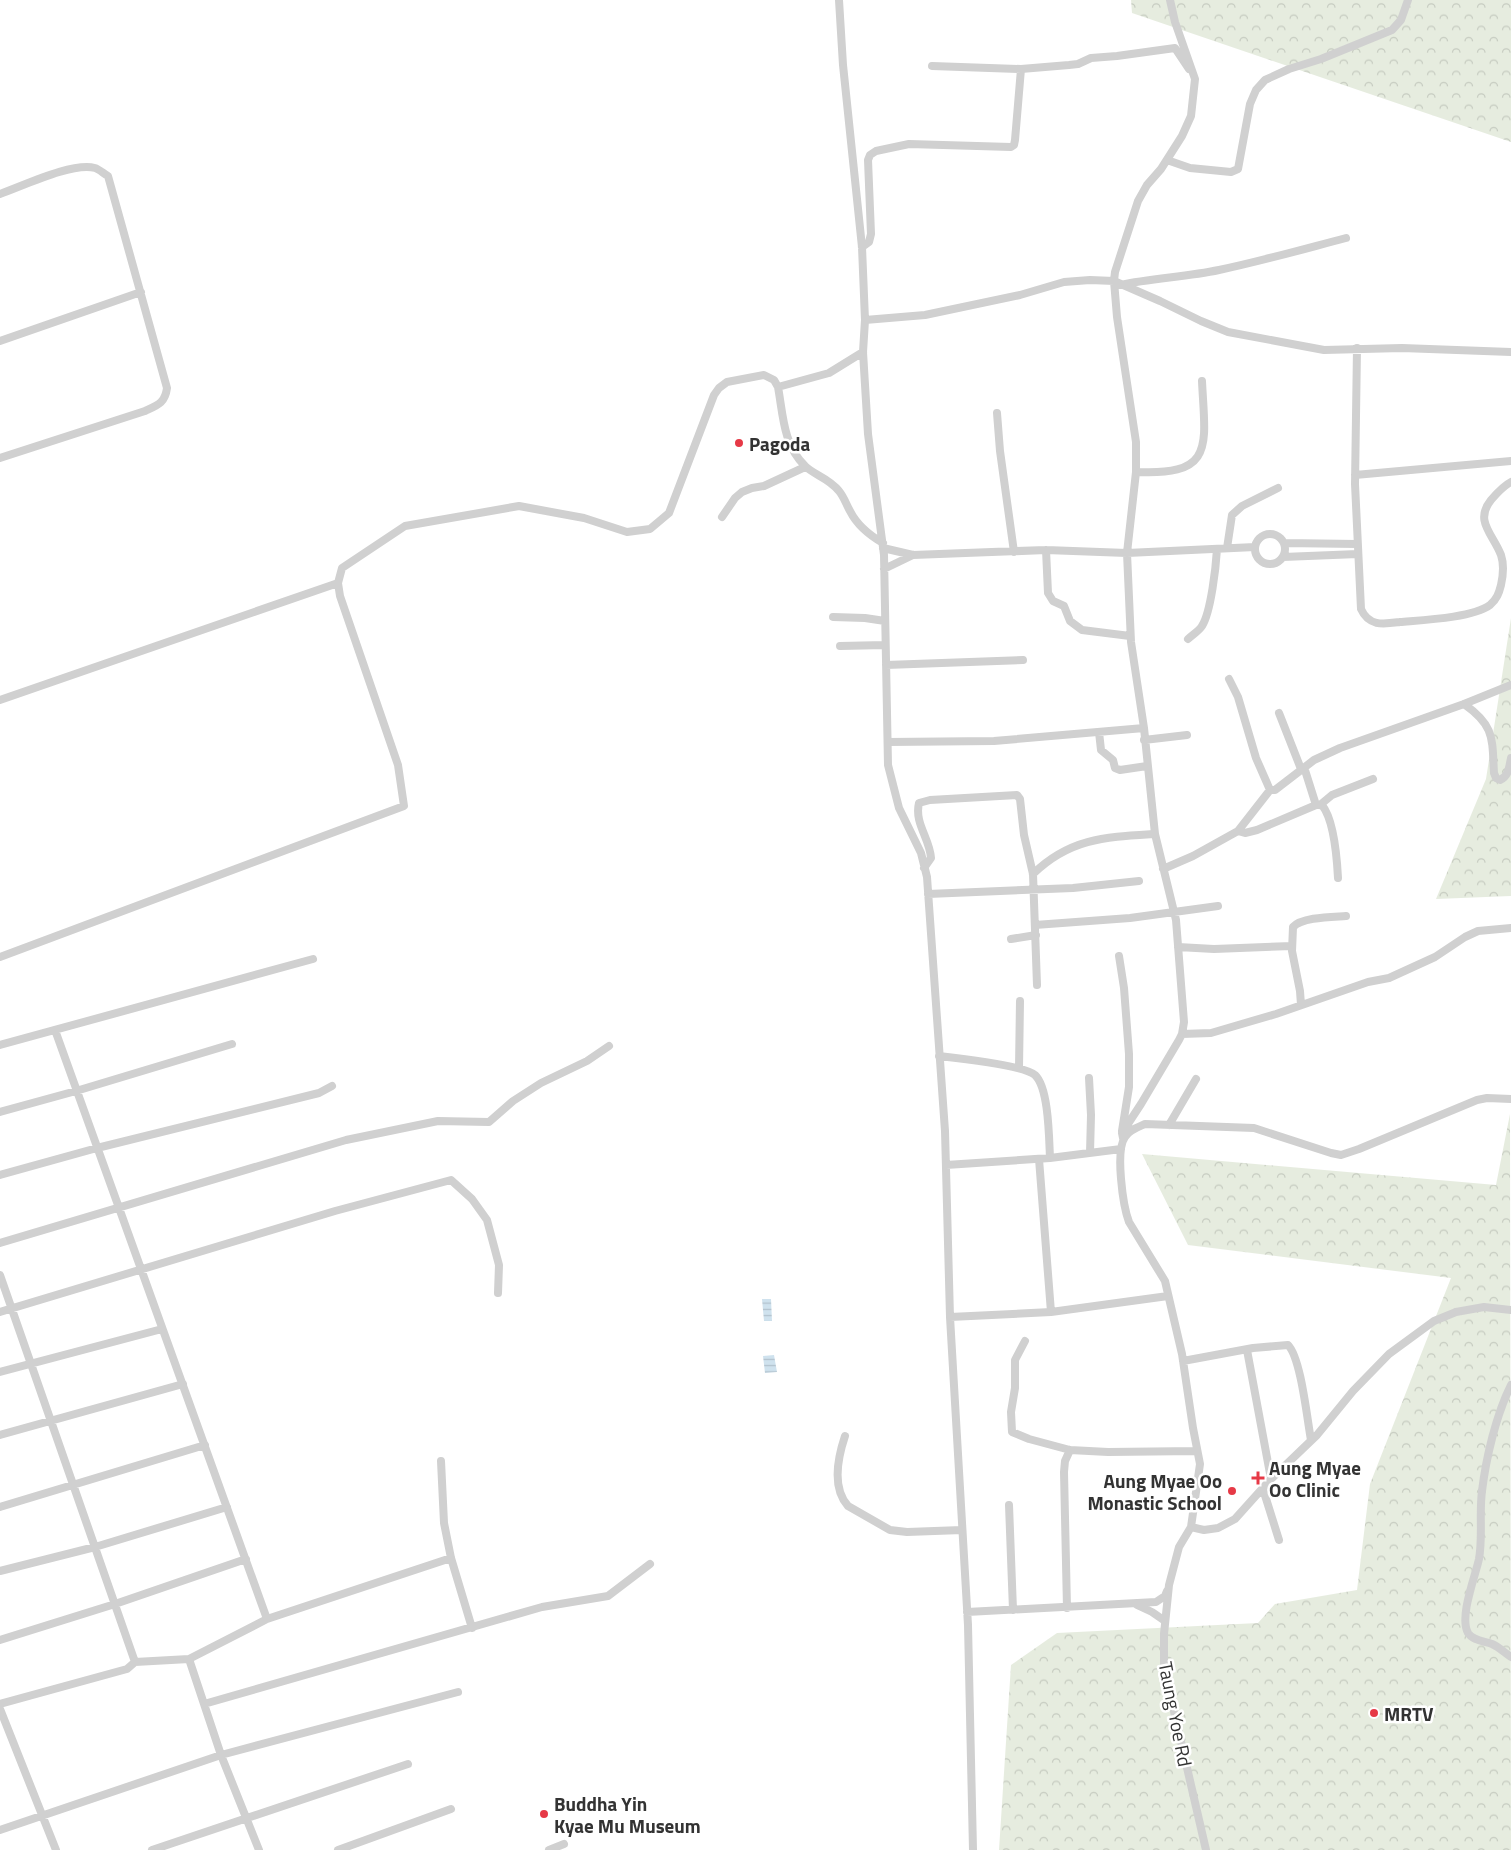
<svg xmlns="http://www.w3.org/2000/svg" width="1511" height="1850" font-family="'Titillium Web',sans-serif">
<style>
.park{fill:url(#park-crowns)}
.water{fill:url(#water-rules)}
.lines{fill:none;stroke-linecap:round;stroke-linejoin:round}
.minor{stroke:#d0d0d0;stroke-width:8}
.poi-dot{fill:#e63946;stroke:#fff;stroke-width:2}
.labels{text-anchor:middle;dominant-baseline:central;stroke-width:5;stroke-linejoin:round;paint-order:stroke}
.poi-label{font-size:19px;font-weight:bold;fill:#333;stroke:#fff;text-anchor:start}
.street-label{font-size:19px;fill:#333;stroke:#fff}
</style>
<defs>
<pattern id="park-crowns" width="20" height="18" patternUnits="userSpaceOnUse" patternTransform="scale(1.25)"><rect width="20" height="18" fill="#e6ecdf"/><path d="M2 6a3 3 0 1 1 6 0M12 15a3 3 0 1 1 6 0" fill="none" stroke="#c6cbc0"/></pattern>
<pattern id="water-rules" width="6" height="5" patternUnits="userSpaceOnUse" patternTransform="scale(1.25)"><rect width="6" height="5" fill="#cfe2ee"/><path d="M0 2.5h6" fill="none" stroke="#b2c2cd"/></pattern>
</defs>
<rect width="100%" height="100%" fill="#fff"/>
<path class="park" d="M 1131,0 L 1511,0 L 1511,142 L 1132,13 Z
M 1511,618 L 1511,896 L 1436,899 L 1486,779 Z
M 1510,1114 L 1511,1850 L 999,1850 L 1011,1665 L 1057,1633 L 1258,1623 L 1275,1604 L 1357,1590 L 1370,1484 L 1451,1278 L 1188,1245 L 1142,1154 L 1496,1185 Z"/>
<path class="water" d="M 762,1299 L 771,1299 L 772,1321 L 764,1321 Z
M 774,1355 L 777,1372 L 765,1373 L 763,1356 Z"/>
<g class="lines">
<path class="minor" d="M 839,0 L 843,65 L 862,247 L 865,320 L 863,352 L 868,434 L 884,555 L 888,765 L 899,808 L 921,853 L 927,877 L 945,1131 L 950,1317 L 968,1625 L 973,1850
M 932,66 L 1021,69
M 1167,160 L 1190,168 L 1231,172 L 1238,169 L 1250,104 L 1256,90 L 1265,80 L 1289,69 L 1321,59 L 1392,30 L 1401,20 L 1408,0
M 0,194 C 23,186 72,162 95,168 C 99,169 104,174 108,176 L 167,388 C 165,403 158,405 145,411 L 0,458
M 862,247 L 869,242 L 871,234 L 868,160 L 870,155 L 876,151 L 909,144 L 1011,147 L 1014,145 L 1015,140 L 1021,69 L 1069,65 L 1078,64 L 1091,58 L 1117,56 L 1175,48 L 1189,69
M 1120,285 C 1153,278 1186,277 1219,270 C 1262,261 1304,249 1346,238
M 865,320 L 925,315 L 1020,295 L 1064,282 L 1090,280 L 1114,281 L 1160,301 L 1201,321 L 1228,332 L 1324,350 L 1402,348 L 1511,352
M 0,341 L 141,292
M 1357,348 L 1355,484 L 1361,609 C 1369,627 1384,624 1400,622 C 1423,620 1472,618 1490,605 C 1497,599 1499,593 1501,585 C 1503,576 1504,564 1501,555 C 1493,534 1474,521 1491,500 C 1497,493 1503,486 1511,482
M 778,387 C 783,414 783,445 805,466 C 814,475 829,478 839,491 C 844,497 846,504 850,511 C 857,525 869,535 883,543
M 997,413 L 1000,451 L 1014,552
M 1136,472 C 1216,476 1205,445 1202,381
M 1355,475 L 1511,461
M 722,517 L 735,498 L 742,492 L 752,488 L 764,486 L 805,467
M1255 549a15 15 0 1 1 30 0a15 15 0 1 1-30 0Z
M 1284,543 L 1357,544
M 883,548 L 913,555 L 1046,550 L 1127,553 L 1255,547
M 1227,548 L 1232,515 L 1242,506 L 1278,488
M 1046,550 L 1048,593 L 1053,601 L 1064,606 L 1070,621 L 1082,630 L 1130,636
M 1283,557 L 1358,554
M 884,569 L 913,555
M 833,617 L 865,618 L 885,621
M 1188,639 C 1192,635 1199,631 1202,626 C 1211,612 1216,566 1217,549
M 840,646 L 885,645
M 886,665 L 1023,660
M 1229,679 L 1238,697 L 1256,758 L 1270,790
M 0,700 L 338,583
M 1464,704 C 1495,726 1492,738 1494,773 L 1496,778 L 1500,780 C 1509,776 1509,767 1511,758
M 1279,713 L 1301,769
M 1099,732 L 1101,750 L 1113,760 L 1115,768 L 1120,770 L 1147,766
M 1144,740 L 1187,735
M 888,742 L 994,741 L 1144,728
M 1304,767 L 1316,805
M 1320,805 L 1332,795 L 1373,779
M 1238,831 L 1245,833 L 1257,830 L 1316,805 L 1322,805 C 1334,820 1337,859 1338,878
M 924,868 L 931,858 C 930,839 914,823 919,803 L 930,800 L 1017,795 L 1020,799 L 1024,835 L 1033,874 L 1037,985
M 1163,869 L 1193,856 L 1238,831 L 1270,790 L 1275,790 L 1314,760 L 1340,748 L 1464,704 L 1511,685
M 1033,874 C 1070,838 1106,837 1155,834
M 928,894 L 1073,888 L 1139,881
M 1035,925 L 1130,918 L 1218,906
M 1011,939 L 1036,935
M 1178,947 L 1214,949 L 1292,946
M 1119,956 L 1124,988 L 1129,1054 L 1129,1087 L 1122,1131
M 0,957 L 404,806 L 398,765 L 340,596 L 338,583 L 342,568 L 405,526 L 519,506 L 584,518 L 627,532 L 650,529 L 669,513 L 714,395 L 719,388 L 727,382 L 764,375 L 774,380 L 778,387 L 829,373 L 863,352
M 1301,1005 L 1300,991 L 1292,951 L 1293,927 C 1302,917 1332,917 1346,916
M 55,1030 L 267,1619
M 1182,1034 L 1211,1033 L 1276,1014 L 1368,982 L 1389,978 L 1435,957 L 1465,937 L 1478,931 L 1511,928
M 0,1045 L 313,959
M 939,1056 C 957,1058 1023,1065 1035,1075 C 1049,1088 1049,1139 1050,1158
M 1019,1068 L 1020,1001
M 1089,1078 L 1091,1115 L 1090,1153
M 0,1112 L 76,1091 L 232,1044
M 1169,1125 L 1196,1079
M 1123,1138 L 1122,1133 L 1141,1104 L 1179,1040 L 1182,1034 L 1184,1022 L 1176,920 L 1155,834 L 1144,728 L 1131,642 L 1127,553 L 1136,472 L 1136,442 L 1117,317 L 1114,281 L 1115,272 L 1138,201 L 1147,185 L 1161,169 L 1182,136 L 1191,116 L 1195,79 L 1175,22 L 1170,0
M 1039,1159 L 1051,1312
M 946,1165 L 1050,1158 L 1121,1149
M 0,1175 L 97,1148 L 319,1093 L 332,1086
M 0,1243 L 346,1140 L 438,1121 L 489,1122 L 513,1101 L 541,1083 L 587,1061 L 609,1046
M 0,1275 L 135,1662
M 0,1312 L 335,1211 L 451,1180 L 472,1199 L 487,1220 L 499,1265 L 498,1293
M 950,1317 L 1051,1312 L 1168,1296
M 1025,1341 L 1015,1360 L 1015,1388 L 1011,1412 L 1012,1432 L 1029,1439 L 1070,1450 L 1108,1452 L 1197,1451
M 1247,1350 L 1271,1479
M 1183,1361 L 1253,1348 L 1288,1345 C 1301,1358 1307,1419 1311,1440
M 0,1372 L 162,1329
M 1511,1385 C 1496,1415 1486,1458 1482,1491 C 1479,1513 1483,1537 1479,1559 C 1475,1577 1459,1617 1468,1633 C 1473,1641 1485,1641 1492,1644 C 1499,1647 1505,1653 1511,1657
M 0,1435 L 183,1384
M 845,1436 C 838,1457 831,1487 848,1506 L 890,1530 L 907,1532 L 962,1530
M 441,1461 L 444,1523 L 451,1558 L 472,1628
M 1263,1489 L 1279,1540
M 1009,1505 L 1013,1610
M 0,1507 L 205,1445
M 1191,1527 L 1204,1530 L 1218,1528 L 1235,1519 L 1271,1479 L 1317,1435 L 1353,1391 L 1389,1354 L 1434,1321 L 1456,1312 L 1484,1307 L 1511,1310
M 0,1571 L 95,1547 L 227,1507
M 1137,1605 L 1152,1612 L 1165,1621
M 1067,1608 L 1064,1472 L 1065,1461 L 1070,1450
M 967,1612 L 1156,1602 L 1165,1596 L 1167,1591
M 0,1640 L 115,1604 L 246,1559
M 189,1659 L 221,1755 L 259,1850
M 0,1704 L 127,1669 L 135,1662 L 189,1659 L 267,1619 L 451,1558
M 204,1704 L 542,1607 L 608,1596 L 650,1564
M 0,1709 L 56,1850
M 0,1830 L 221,1755 L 458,1692
M 152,1850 L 408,1764
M 338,1850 L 451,1809
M 549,1850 L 564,1844
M 1206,1850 L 1164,1668 L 1164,1634 L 1169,1585 L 1179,1547 L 1191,1527 L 1200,1464 L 1193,1428 L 1182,1354 L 1165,1281 L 1129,1222 C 1123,1206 1115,1151 1125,1137 C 1129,1130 1138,1127 1145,1124 L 1254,1128 L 1331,1153 L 1341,1155 L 1359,1149 L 1477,1100 L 1487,1098 L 1511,1099"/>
</g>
<g class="poi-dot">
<circle cx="739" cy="443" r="5"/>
<path d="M1255.5 1470.5h5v5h5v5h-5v5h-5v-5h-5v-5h5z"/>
<circle cx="1232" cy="1491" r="5"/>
<circle cx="1374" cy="1713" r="5"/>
<circle cx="544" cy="1814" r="5"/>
</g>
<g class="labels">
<g class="poi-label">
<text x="749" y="443">Pagoda</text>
<text x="1269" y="1467">Aung Myae<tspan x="1269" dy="22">Oo Clinic</tspan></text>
<text x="1222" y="1480" text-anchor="end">Aung Myae Oo<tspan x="1222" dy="22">Monastic School</tspan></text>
<text x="1384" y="1713">MRTV</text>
<text x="554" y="1803">Buddha Yin<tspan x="554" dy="22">Kyae Mu Museum</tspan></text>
</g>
<g class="street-label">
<text transform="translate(1176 1714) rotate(79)">Taung Yoe Rd</text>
</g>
</g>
</svg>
